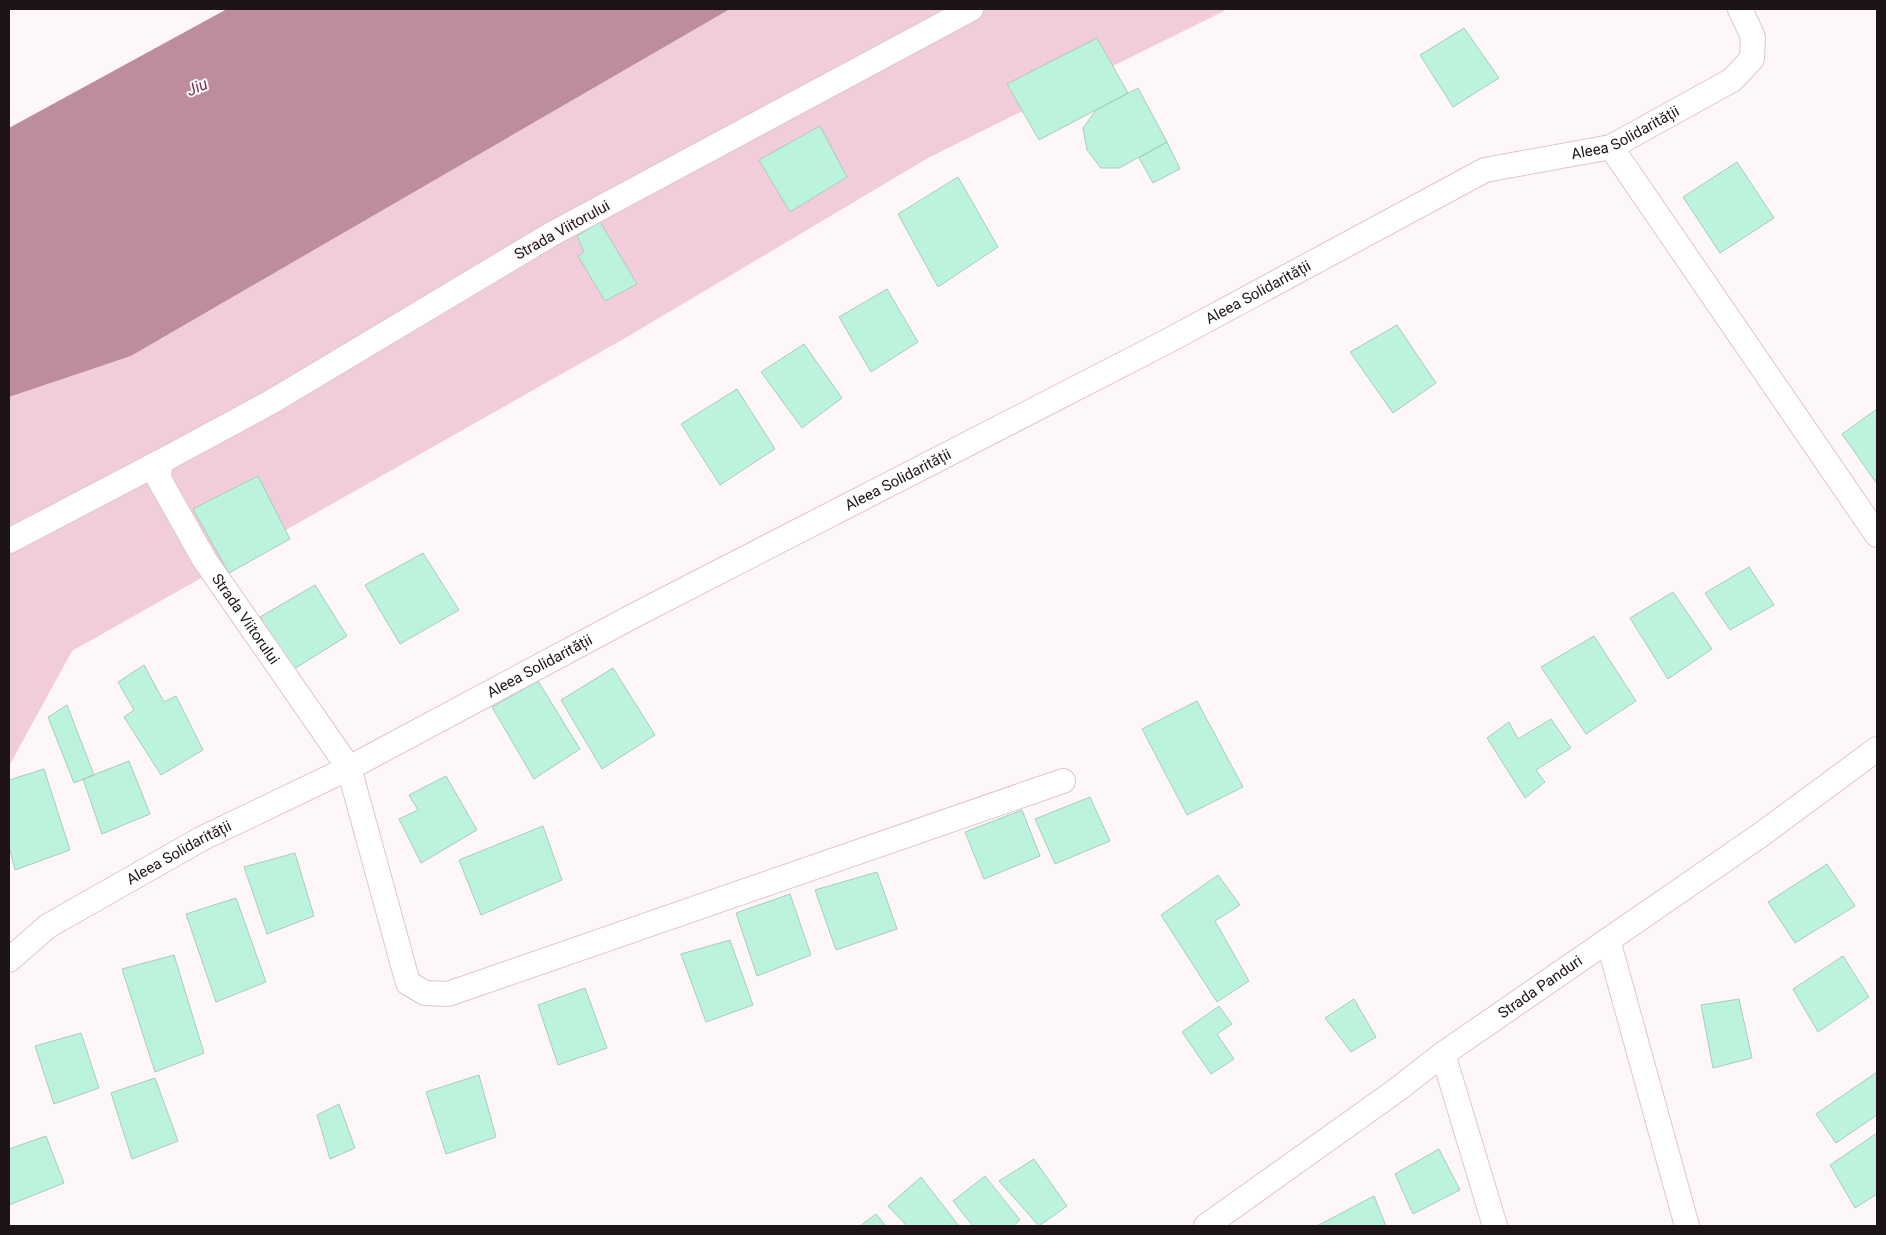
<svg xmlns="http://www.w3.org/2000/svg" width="1886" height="1235" font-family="Roboto,sans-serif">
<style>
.green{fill:#f1ccda}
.water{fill:#be8c9f}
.building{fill:#bbf3dd;stroke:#abcabe}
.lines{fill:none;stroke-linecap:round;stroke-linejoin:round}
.minor-casing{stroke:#e2c3cf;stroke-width:26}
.minor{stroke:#fff;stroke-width:24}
.labels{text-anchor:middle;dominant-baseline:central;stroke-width:4;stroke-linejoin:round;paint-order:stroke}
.street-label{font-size:15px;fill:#1e1418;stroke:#fdf7f9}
.water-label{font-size:16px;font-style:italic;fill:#70324e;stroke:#fdf7f9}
</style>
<rect width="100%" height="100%" fill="#fdf7f9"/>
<path class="green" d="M 730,9 L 1228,9 L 928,158 L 627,337 L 72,651 L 9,766 L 9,397 L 131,356 Z"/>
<path class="water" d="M 227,9 L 730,9 L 131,356 L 9,397 L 9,128 Z"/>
<path class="building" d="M 1464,28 L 1499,78 L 1453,107 L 1420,55 Z
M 1097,38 L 1128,93 L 1039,140 L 1007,84 Z
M 1138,88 L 1167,142 L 1119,168 L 1101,168 L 1087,150 L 1083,128 L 1096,110 Z
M 820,126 L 847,177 L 790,212 L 759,160 Z
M 1167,142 L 1180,169 L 1153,183 L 1139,158 Z
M 1737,162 L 1774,218 L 1720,253 L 1683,197 Z
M 958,177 L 998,247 L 938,287 L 898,214 Z
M 600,222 L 637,284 L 605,301 L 578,256 L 584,252 L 577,236 Z
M 887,289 L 918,342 L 871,372 L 839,317 Z
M 1397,325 L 1436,383 L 1393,413 L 1350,352 Z
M 804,344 L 842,398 L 802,428 L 761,372 Z
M 737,389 L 775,449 L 720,485 L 681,424 Z
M 1877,409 L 1877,484 L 1842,434 Z
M 258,476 L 290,539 L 229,573 L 193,509 Z
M 423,553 L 459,610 L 400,644 L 365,585 Z
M 1749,567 L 1774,605 L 1730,630 L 1705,593 Z
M 315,585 L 347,636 L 294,669 L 260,617 Z
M 1673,592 L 1712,649 L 1668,679 L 1630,618 Z
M 1594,636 L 1636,701 L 1586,734 L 1541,667 Z
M 144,665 L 164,702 L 176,696 L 203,750 L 161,775 L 124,717 L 134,710 L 118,682 Z
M 613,668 L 655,735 L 602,769 L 561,700 Z
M 538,681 L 580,749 L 534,779 L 492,707 Z
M 1197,701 L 1243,787 L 1187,815 L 1142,729 Z
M 67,705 L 94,775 L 74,783 L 48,717 Z
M 1551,719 L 1571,748 L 1536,770 L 1545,782 L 1525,798 L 1487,738 L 1509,722 L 1518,739 Z
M 129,761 L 150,814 L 102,834 L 83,779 Z
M 44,769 L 70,850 L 15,870 L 9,846 L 9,780 Z
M 446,776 L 477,830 L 421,863 L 399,819 L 418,810 L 409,795 Z
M 1090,797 L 1110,841 L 1055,864 L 1035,819 Z
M 1022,810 L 1040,856 L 984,879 L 965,832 Z
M 543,826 L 562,880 L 481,915 L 459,860 Z
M 295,853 L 314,916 L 267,934 L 244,867 Z
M 1827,864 L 1855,906 L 1795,943 L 1768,902 Z
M 877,872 L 897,929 L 836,950 L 815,890 Z
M 1218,875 L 1240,905 L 1215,921 L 1249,981 L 1217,1002 L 1161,915 Z
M 790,894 L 811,955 L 757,976 L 736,913 Z
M 236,898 L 266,982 L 216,1002 L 186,914 Z
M 730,940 L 753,1005 L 706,1022 L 681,954 Z
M 174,955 L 204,1053 L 155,1072 L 122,969 Z
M 1843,956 L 1869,997 L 1818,1032 L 1793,989 Z
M 585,988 L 607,1048 L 558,1065 L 538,1005 Z
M 1354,999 L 1376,1037 L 1351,1052 L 1325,1018 Z
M 1739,999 L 1752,1058 L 1713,1068 L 1701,1005 Z
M 1219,1006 L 1232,1024 L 1217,1034 L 1234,1059 L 1211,1074 L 1182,1032 Z
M 81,1033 L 99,1088 L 54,1104 L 35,1046 Z
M 1877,1072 L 1877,1115 L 1836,1143 L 1816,1114 Z
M 479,1075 L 496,1137 L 446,1154 L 426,1092 Z
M 155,1078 L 178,1141 L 132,1159 L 111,1093 Z
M 339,1104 L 355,1148 L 330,1159 L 317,1115 Z
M 1877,1133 L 1877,1194 L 1855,1208 L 1830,1165 Z
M 46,1136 L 64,1183 L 9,1205 L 9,1149 Z
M 1439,1149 L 1460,1190 L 1413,1214 L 1395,1174 Z
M 1034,1159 L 1067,1206 L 1039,1226 L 999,1181 Z
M 985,1176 L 1020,1220 L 1013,1226 L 973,1226 L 953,1201 Z
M 921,1177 L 959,1226 L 907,1226 L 888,1206 Z
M 1374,1196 L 1386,1226 L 1317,1226 Z
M 876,1214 L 886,1226 L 860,1226 Z"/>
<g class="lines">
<g class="minor-casing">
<g id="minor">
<path id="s1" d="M 971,9 L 550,235 L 271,402 L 160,462 L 159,479 L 204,559 L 349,768 L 408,983 L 425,993 L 448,994 L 1063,781"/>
<path d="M 1611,147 L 1877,535"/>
<path d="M 9,541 L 160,462"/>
<path d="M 1608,940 L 1687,1226"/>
<path id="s2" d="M 9,960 L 48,926 L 201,839 L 349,768 L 637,614 L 1164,343 L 1485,170 L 1611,147 L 1732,80 L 1752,59 L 1753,37 L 1740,9"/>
<path d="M 1443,1054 L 1495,1226"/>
<path id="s3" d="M 1206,1226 L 1394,1092 L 1443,1054 L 1762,834 L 1877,749"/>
</g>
</g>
<use href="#minor" class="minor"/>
</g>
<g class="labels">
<g class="street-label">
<text stroke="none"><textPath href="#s2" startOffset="1822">Aleea Solidarității</textPath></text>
<text transform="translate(562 230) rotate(-29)">Strada Viitorului</text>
<text stroke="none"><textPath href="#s2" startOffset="1418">Aleea Solidarității</textPath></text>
<text stroke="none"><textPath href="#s2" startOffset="1012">Aleea Solidarității</textPath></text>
<text stroke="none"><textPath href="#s1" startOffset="1111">Strada Viitorului</textPath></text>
<text stroke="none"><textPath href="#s2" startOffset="608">Aleea Solidarității</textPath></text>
<text stroke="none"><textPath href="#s2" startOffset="202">Aleea Solidarității</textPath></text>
<text stroke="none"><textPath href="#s3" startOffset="411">Strada Panduri</textPath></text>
</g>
<g class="water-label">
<text transform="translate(197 87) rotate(-23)">Jiu</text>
</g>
</g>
<rect width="1886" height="1235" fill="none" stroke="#1e1418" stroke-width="20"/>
</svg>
